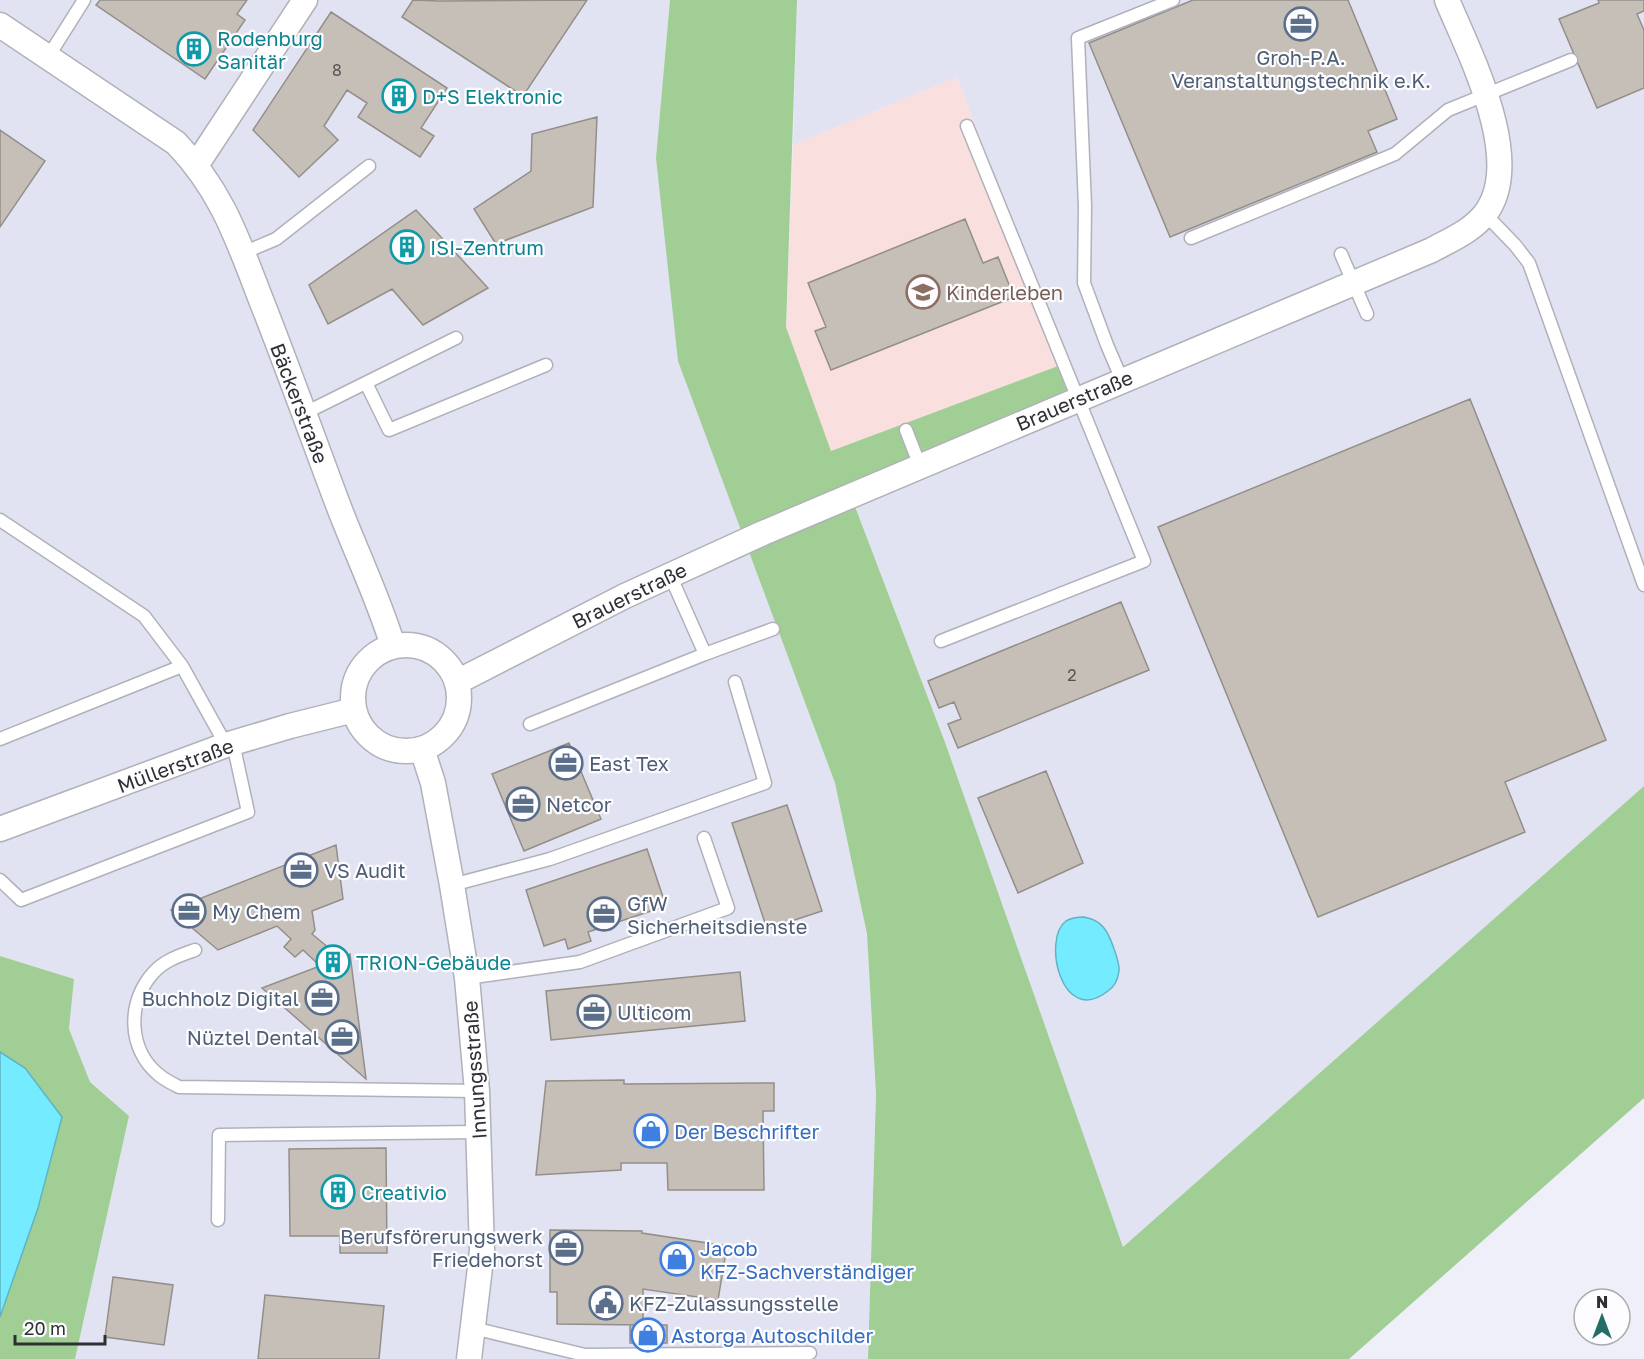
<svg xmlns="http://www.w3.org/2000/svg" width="1644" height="1359" font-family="'Golos Text',sans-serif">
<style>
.built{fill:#e1e3f3}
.education{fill:#fadfdf}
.green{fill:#a1ce95}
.water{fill:#75ebff;stroke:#60b3c2;stroke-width:1.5}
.building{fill:#c5bfb8;stroke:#948e88;stroke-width:1.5}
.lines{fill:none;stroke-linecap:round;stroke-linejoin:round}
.lane-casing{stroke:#b0b1b9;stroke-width:15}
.street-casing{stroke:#b0b1b9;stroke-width:27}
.lane{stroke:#fff;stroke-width:12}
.street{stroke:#fff;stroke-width:24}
.labels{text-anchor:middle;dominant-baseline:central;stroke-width:4.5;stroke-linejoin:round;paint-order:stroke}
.number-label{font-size:16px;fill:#545354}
.culture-label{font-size:20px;fill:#0d838f;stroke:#fdfdff;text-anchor:start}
.service-label{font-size:20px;fill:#4e5e75;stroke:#fdfdff;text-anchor:start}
.education-label{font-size:20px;fill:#785e54;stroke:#fdfdff;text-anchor:start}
.street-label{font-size:20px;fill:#2e2f32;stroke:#fdfdff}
.shop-label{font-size:20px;fill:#366cbe;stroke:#fdfdff;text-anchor:start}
</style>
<rect width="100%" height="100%" fill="#eeeff8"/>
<path class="built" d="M 0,0 L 670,0 L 656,158 L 768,599 L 835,783 L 867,934 L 876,1094 L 868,1359 L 75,1359 L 129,1116 L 90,1082 L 69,1029 L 74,979 L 0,956 Z
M 797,0 L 1644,0 L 1644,786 L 1123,1247 L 946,745 L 851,495 L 1079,398 L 957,77 L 793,145 Z"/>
<path class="education" d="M 957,77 L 1066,363 L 831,451 L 786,327 L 793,145 Z"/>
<path class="green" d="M 670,0 L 797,0 L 786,327 L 831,451 L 1066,363 L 1079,398 L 851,496 L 946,745 L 1123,1247 L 1644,786 L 1644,1098 L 1349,1359 L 868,1359 L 876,1094 L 867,934 L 835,783 L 678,361 L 656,158 Z
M 0,956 L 74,979 L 69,1029 L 90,1082 L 129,1116 L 75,1359 L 0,1359 L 0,1317 L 38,1208 L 62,1118 L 25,1068 L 0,1052 Z"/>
<path class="water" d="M 1084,917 C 1092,919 1099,921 1104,928 C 1110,935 1120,963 1119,971 C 1118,979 1114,987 1108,991 C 1061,1028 1042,938 1066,921 C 1071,918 1078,917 1084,917 Z
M 0,1052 L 25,1068 L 62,1117 L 38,1208 L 0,1317 Z"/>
<path class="building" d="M 100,0 L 247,0 L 237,14 L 245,20 L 205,79 L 96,5 Z
M 413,0 L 439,1 L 587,0 L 523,96 L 402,17 Z
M 1193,0 L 1348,0 L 1397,119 L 1368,131 L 1377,152 L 1170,237 L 1089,43 Z
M 1598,0 L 1644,0 L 1644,11 L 1637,14 L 1644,30 L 1644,88 L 1597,108 L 1559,19 L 1599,3 Z
M 331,12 L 447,88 L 421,128 L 434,136 L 420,157 L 358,117 L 367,103 L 347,90 L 324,126 L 338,140 L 299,177 L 253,130 Z
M 597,117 L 593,207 L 496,244 L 474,209 L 531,171 L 532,134 Z
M 0,130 L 45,161 L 0,227 Z
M 416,210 L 488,288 L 423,325 L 392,289 L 328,324 L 309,285 Z
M 965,219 L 983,263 L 998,257 L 1014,297 L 831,370 L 815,331 L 826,327 L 808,283 Z
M 1470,399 L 1606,740 L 1505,782 L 1525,832 L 1318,917 L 1158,527 Z
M 1121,602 L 1149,670 L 958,748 L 948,724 L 961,719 L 954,702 L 939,708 L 928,681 Z
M 569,743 L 601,819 L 524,851 L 492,774 Z
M 1046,771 L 1083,863 L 1018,893 L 978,798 Z
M 787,805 L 822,911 L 767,929 L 732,823 Z
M 336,845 L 343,899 L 312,911 L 315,930 L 312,934 L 341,958 L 350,954 L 366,1079 L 262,988 L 320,966 L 303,950 L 295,957 L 284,947 L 291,939 L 277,926 L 218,950 L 171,910 Z
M 647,849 L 666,906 L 588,932 L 591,941 L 568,949 L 565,939 L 544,946 L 526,890 Z
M 740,972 L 745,1021 L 551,1040 L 546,991 Z
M 624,1080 L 624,1084 L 774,1083 L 774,1111 L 763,1111 L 764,1190 L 668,1190 L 667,1163 L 621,1163 L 621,1170 L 536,1175 L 546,1081 Z
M 386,1148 L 387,1253 L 340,1253 L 340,1236 L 290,1236 L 289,1149 Z
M 550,1230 L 642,1231 L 642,1233 L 727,1246 L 718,1300 L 643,1289 L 643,1325 L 557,1324 L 557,1292 L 550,1292 Z
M 113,1277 L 173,1285 L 164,1345 L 105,1337 Z
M 265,1295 L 384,1306 L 379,1359 L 258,1359 Z
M 630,1325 L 667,1325 L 667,1343 L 630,1343 Z"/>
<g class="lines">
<g class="lane-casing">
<path id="lane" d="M 48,57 L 84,0
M 1485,214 L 1515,245 L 1529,263 L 1644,585
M 1191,238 L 1395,154 L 1448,110 L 1571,60
M 243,253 L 276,239 L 369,166
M 1341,254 L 1367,314
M 1122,380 L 1107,345 L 1084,283 L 1085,206 L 1078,38 L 1173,0
M 366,383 L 389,430 L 546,365
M 305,413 L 456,338
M 906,430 L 920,466
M 0,520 L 144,616 L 182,666 L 226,745
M 670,575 L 705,654
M 941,641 L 1144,561 L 967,126
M 530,724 L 705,654 L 773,629
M 0,739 L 182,666
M 0,880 L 21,900 L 248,812 L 233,743
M 452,885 L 550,859 L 765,783 L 735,682
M 195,950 C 181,955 165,960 154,972 C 127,1001 127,1049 159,1075 C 165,1080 173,1084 179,1087 L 477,1091
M 467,978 L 580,962 L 728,908 L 704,838
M 218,1220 L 219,1135 L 479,1132
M 473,1328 L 585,1355 L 810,1353"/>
</g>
<g class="street-casing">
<path id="street" d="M 0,25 L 176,143 C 225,194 240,247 265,310 C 290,374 313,438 337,502 C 355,550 378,597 393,646
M 197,164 L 305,0
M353 698a53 53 0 1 1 106 0a53 53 0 1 1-106 0Z
M 457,682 L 625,596 L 763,533 L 1432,250 C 1450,240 1472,231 1485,214 C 1526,161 1469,53 1447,0
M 422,749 L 433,783 L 452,885 L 467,978 L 477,1091 L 482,1251 L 469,1359
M 0,829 L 226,745 L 290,726 L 354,710"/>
</g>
<use href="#lane" class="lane"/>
<use href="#street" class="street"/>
</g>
<defs>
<g id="office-ring" transform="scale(1.725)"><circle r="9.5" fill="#fdfdff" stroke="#5c6f8a" stroke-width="1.5"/><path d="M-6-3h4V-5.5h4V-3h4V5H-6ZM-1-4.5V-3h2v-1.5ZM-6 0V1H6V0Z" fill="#5c6f8a"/></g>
<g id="building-ring" transform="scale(1.725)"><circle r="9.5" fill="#fdfdff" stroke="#0f9aa8" stroke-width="1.5"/><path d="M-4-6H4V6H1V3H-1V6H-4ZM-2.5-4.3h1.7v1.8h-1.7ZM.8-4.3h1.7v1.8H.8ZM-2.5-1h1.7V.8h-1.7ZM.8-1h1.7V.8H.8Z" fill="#0f9aa8"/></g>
<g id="school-ring" transform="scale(1.725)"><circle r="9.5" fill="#fdfdff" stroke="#8d6e63" stroke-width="1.5"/><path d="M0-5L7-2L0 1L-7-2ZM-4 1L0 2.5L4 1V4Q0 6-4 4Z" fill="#8d6e63"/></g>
<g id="shop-ring" transform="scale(1.725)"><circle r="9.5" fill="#fdfdff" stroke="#3f7fe0" stroke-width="1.5"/><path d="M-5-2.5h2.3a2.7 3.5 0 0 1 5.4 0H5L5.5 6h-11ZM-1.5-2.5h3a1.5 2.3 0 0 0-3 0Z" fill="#3f7fe0"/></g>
<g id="civic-ring" transform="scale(1.725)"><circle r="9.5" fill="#fdfdff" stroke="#5c6f8a" stroke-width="1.5"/><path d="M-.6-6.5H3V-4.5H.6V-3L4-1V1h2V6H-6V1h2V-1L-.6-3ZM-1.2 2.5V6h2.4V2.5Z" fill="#5c6f8a"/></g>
</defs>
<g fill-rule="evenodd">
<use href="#office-ring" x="1301" y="24"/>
<use href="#building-ring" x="194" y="49"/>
<use href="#building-ring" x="399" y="96"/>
<use href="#building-ring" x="407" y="247"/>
<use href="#school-ring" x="923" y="292"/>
<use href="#office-ring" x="566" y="763"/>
<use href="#office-ring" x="523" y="804"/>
<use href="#office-ring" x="301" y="870"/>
<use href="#office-ring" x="189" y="911"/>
<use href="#office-ring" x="604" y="914"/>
<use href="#building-ring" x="333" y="962"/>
<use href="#office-ring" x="322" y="998"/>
<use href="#office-ring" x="594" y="1012"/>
<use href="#office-ring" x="342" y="1037"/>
<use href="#shop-ring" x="651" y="1131"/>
<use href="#building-ring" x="338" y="1192"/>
<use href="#office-ring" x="566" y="1248"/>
<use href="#shop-ring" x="677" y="1259"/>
<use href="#civic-ring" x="606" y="1303"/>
<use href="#shop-ring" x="648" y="1335"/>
</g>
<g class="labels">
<g class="number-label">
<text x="337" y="70">8</text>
<text x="1072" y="675">2</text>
</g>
<g class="culture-label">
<text x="217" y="38">Rodenburg<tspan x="217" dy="23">Sanitär</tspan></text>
<text x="422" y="96">D+S Elektronic</text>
<text x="430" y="247">ISI-Zentrum</text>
<text x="356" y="962">TRION-Gebäude</text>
<text x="361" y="1192">Creativio</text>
</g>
<g class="service-label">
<text x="1301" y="57" text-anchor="middle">Groh-P.A.<tspan x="1301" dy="23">Veranstaltungstechnik e.K.</tspan></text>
<text x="589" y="763">East Tex</text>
<text x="546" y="804">Netcor</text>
<text x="324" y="870">VS Audit</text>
<text x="627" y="903">GfW<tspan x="627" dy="23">Sicherheitsdienste</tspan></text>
<text x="212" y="911">My Chem</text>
<text x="299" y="998" text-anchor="end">Buchholz Digital</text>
<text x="617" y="1012">Ulticom</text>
<text x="319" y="1037" text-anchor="end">Nüztel Dental</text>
<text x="543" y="1236" text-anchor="end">Berufsförerungswerk<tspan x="543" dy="23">Friedehorst</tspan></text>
<text x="629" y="1303">KFZ-Zulassungsstelle</text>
</g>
<g class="education-label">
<text x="946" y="292">Kinderleben</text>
</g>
<g class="street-label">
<text transform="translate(1074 400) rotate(-23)">Brauerstraße</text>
<text transform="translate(300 403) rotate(69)">Bäckerstraße</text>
<text transform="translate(629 595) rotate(-26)">Brauerstraße</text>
<text transform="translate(175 765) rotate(-20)">Müllerstraße</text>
<text transform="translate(474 1070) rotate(-94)">Innungsstraße</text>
</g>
<g class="shop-label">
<text x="674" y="1131">Der Beschrifter</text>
<text x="700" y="1248">Jacob<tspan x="700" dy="23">KFZ-Sachverständiger</tspan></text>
<text x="671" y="1335">Astorga Autoschilder</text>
</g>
</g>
<g transform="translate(1602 1317)"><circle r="28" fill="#fdfdff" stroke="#aaabad" stroke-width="1.5"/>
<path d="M0-4.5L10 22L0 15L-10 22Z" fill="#256e68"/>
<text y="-9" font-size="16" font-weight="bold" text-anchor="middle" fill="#2e2f32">N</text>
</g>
<path d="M15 1335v9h90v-9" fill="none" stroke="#2e2f32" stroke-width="3"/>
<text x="24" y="1335" font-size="18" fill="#2e2f32" stroke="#fdfdff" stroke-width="4.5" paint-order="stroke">20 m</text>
</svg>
